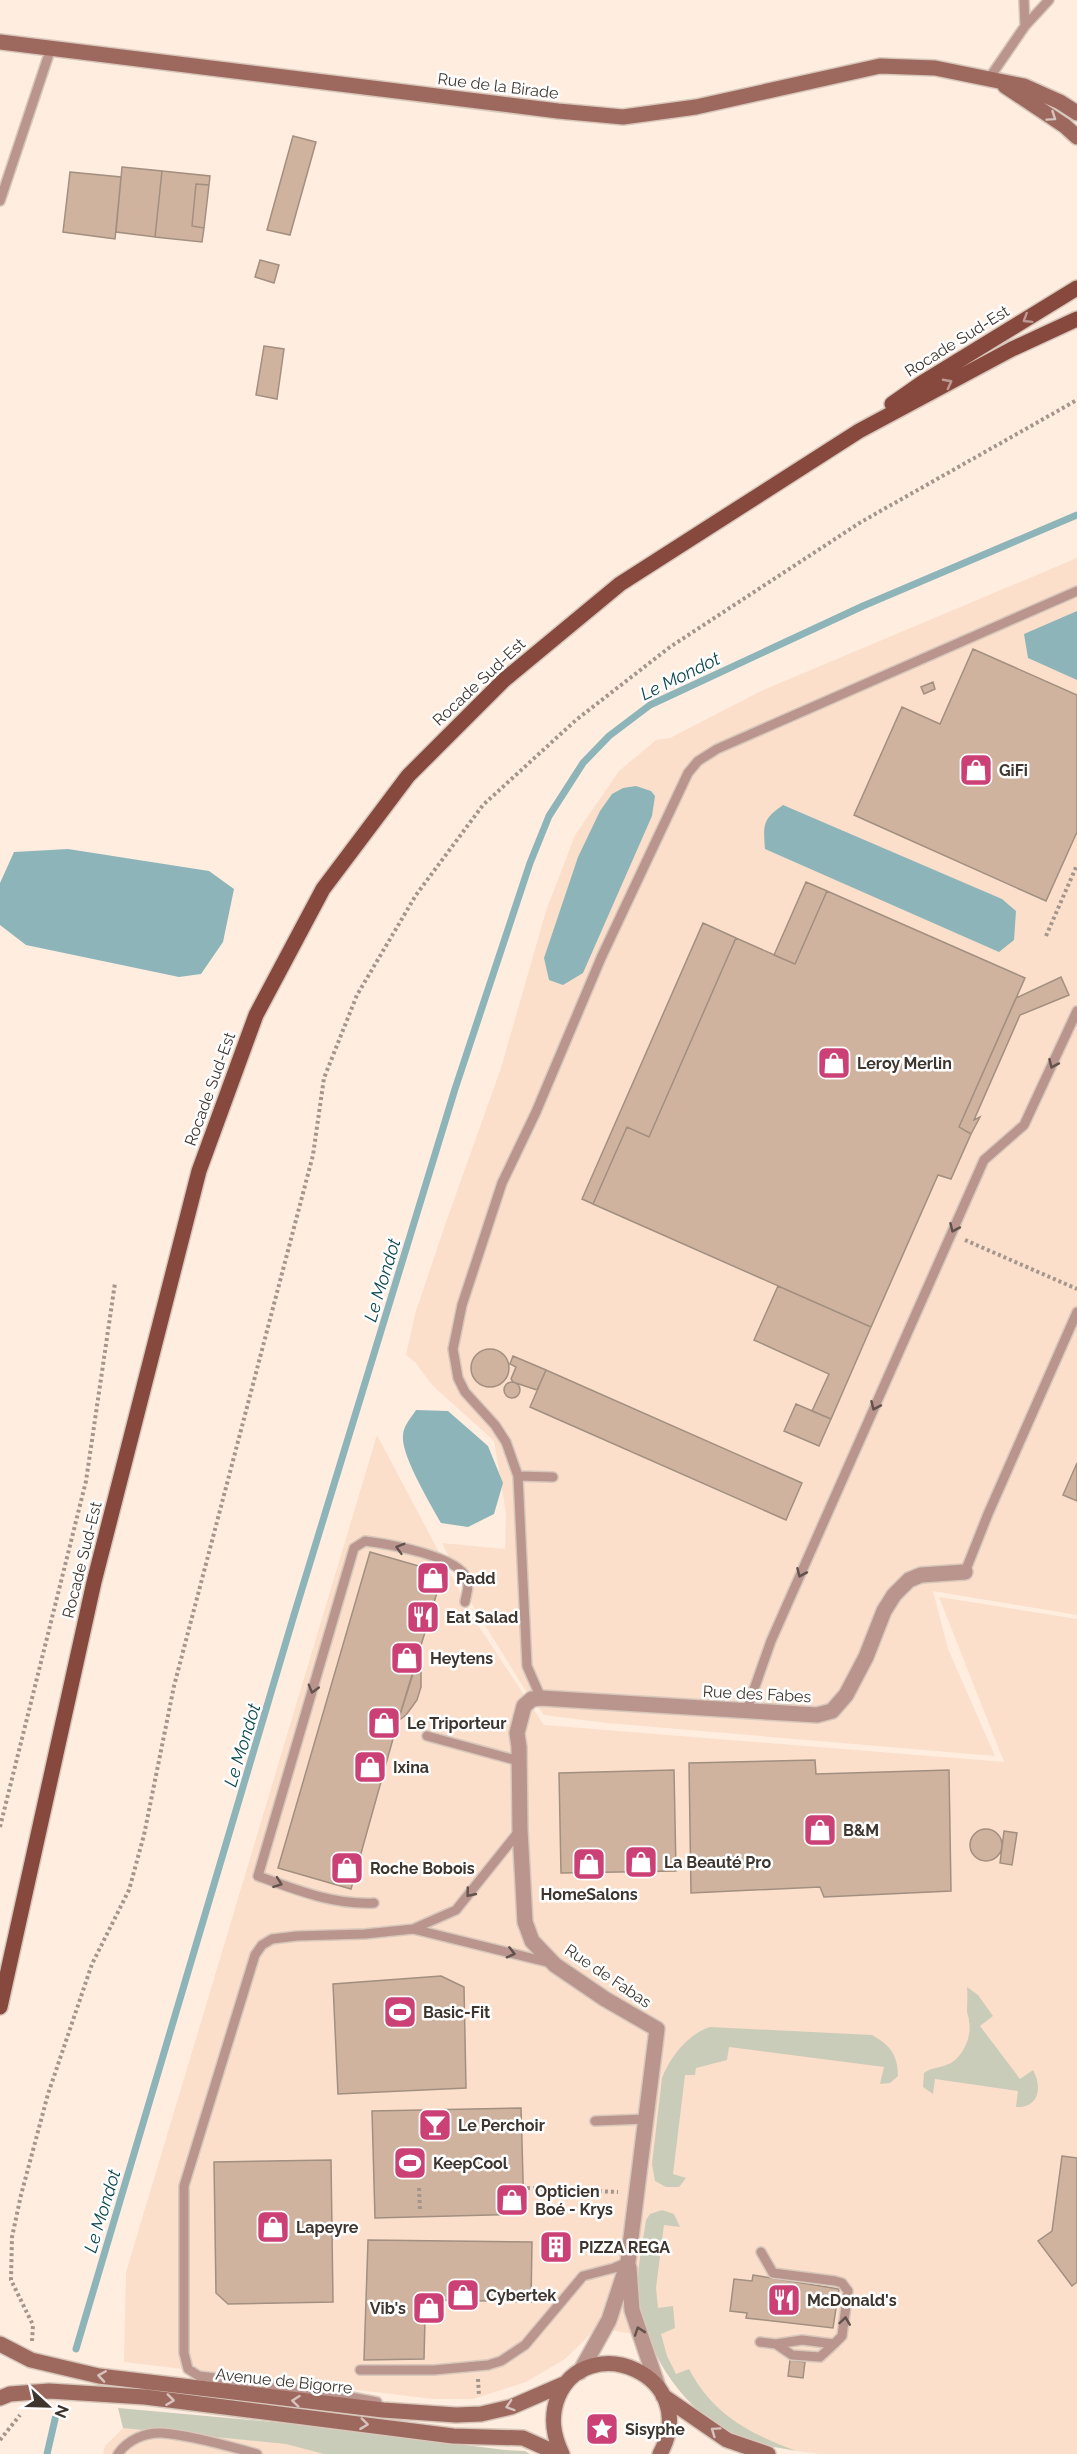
<svg xmlns="http://www.w3.org/2000/svg" width="1077" height="2454" font-family="Raleway,sans-serif">
<style>
.built{fill:#fbdfca}
.green{fill:#c9ccb8}
.water{fill:#8db5b9}
.lines{fill:none;stroke-linecap:round;stroke-linejoin:round}
.stream{stroke:#8db5b9;stroke-width:7}
.building{fill:#cfb39e;stroke:#a28f80;stroke-width:1.5}
.lane-casing{stroke:#d8c8bc;stroke-width:12}
.street-casing{stroke:#d8c8bc;stroke-width:18}
.secondary-casing{stroke:#d8c8bc;stroke-width:18}
.primary-casing{stroke:#d8c8bc;stroke-width:18}
.path{stroke:#a4968c;stroke-width:4;stroke-dasharray:3 3;stroke-linecap:butt}
.lane{stroke:#ba958e;stroke-width:9}
.street{stroke:#ba958e;stroke-width:15}
.secondary{stroke:#9d695e;stroke-width:15}
.primary{stroke:#87483d;stroke-width:15}
.oneway{stroke:#d7c2be}
.oneway2{stroke:#bd9a94}
.oneway3{stroke:#62524b}
.labels{text-anchor:middle;dominant-baseline:central;stroke-width:5;stroke-linejoin:round;paint-order:stroke}
.street-label{font-size:16px;fill:#3d352e;stroke:#fefefe}
.poi-label{font-size:16px;font-weight:bold;fill:#3d352e;stroke:#fefefe;text-anchor:start}
.water-label{font-size:18px;font-style:italic;fill:#0a474d;stroke:#fefefe}
</style>
<rect width="100%" height="100%" fill="#ffede0"/>
<path class="built" d="M 1077,558 L 1077,1615 L 933,1591 L 948,1649 L 995,1756 L 607,1723 L 544,1715 L 524,1688 L 473,1606 L 442,1543 L 505,1549 L 506,1513 L 494,1441 L 432,1385 L 415,1362 L 406,1355 L 415,1314 L 445,1225 L 501,1068 L 546,911 L 575,835 L 619,771 L 656,740 L 670,738 L 761,691 Z
M 377,1435 L 476,1622 L 544,1725 L 1004,1762 L 939,1597 L 1077,1619 L 1077,2454 L 821,2454 L 797,2451 L 728,2432 L 697,2410 L 672,2379 L 651,2337 L 597,2328 L 565,2359 L 526,2382 L 473,2399 L 433,2399 L 124,2362 L 126,2272 Z
M 146,2424 L 437,2454 L 103,2454 L 105,2446 L 123,2428 Z"/>
<path class="green" d="M 967,1987 L 978,1995 L 993,2016 L 980,2026 L 1020,2079 L 1033,2070 C 1042,2086 1040,2108 1016,2107 L 1018,2091 L 935,2079 L 933,2094 L 923,2087 L 924,2073 C 932,2067 942,2068 951,2063 C 964,2055 972,2036 969,2021 C 969,2017 967,2014 967,2011 C 967,2003 968,1996 967,1987 Z
M 710,2027 L 872,2035 C 890,2045 898,2055 898,2076 L 890,2083 L 880,2084 L 884,2067 L 729,2047 L 727,2060 L 696,2068 L 695,2075 L 685,2075 L 673,2174 L 686,2178 L 679,2187 L 666,2187 L 655,2181 L 652,2164 L 662,2078 C 670,2057 688,2034 710,2027 Z
M 662,2210 L 674,2214 L 680,2227 L 664,2225 L 656,2288 L 658,2308 L 673,2306 L 675,2328 L 661,2334 L 667,2356 L 676,2374 L 689,2369 C 713,2415 750,2434 797,2451 C 774,2447 748,2443 727,2431 C 677,2403 642,2346 638,2289 C 637,2267 643,2242 646,2220 L 650,2214 Z
M 118,2408 L 307,2425 L 505,2450 L 525,2451 L 530,2454 L 324,2454 L 286,2444 L 123,2428 Z"/>
<path class="water" d="M 1077,611 L 1077,680 L 1028,658 L 1024,634 Z
M 636,786 L 651,791 L 655,796 L 652,816 L 583,973 L 563,985 L 549,980 L 544,958 L 578,857 L 600,811 L 612,794 L 623,788 Z
M 783,805 L 1002,899 L 1016,911 L 1014,940 L 999,952 L 765,849 C 763,824 763,819 783,805 Z
M 68,849 L 209,871 L 234,889 L 223,942 L 201,974 L 179,977 L 26,945 L 0,925 L 0,883 L 14,852 Z
M 416,1410 L 448,1411 L 488,1446 L 503,1483 L 494,1514 L 468,1527 L 441,1523 C 431,1505 401,1455 403,1436 C 403,1426 411,1418 416,1410 Z"/>
<g class="lines">
<path class="stream" d="M 76,2349 L 294,1615 L 455,1089 L 530,863 L 549,816 L 583,763 L 609,736 L 650,705 L 863,606 L 1077,515
M 47,2454 L 56,2415"/>
</g>
<path class="building" d="M 293,136 L 316,142 L 290,235 L 267,230 Z
M 122,167 L 162,171 L 155,237 L 116,232 Z
M 162,171 L 210,176 L 209,185 L 196,184 L 192,226 L 204,228 L 202,242 L 155,237 Z
M 70,172 L 121,177 L 115,239 L 63,232 Z
M 196,184 L 209,185 L 204,228 L 192,226 Z
M 260,260 L 279,265 L 274,283 L 255,277 Z
M 264,346 L 284,349 L 277,399 L 256,395 Z
M 973,649 L 1077,695 L 1077,832 L 1046,901 L 854,815 L 902,707 L 940,724 Z
M 933,682 L 935,689 L 924,694 L 921,687 Z
M 806,882 L 827,891 L 795,964 L 774,955 Z
M 827,891 L 1025,978 L 959,1127 L 971,1134 L 951,1179 L 938,1175 L 871,1327 L 593,1204 L 627,1127 L 649,1137 L 736,938 L 795,964 Z
M 703,923 L 736,938 L 649,1137 L 627,1127 L 593,1204 L 582,1199 Z
M 1061,977 L 1069,995 L 1020,1015 L 974,1120 L 980,1117 L 971,1134 L 959,1127 L 1016,998 Z
M 778,1286 L 871,1327 L 831,1419 L 812,1411 L 829,1374 L 754,1340 Z
M471 1368a19 19 0 1 1 38 0a19 19 0 1 1-38 0Z
M 513,1356 L 546,1370 L 537,1390 L 513,1382 L 511,1379 L 516,1367 L 510,1364 Z
M 546,1370 L 802,1483 L 786,1520 L 530,1407 Z
M504 1390a8 8 0 1 1 16 0a8 8 0 1 1-16 0Z
M 796,1404 L 831,1419 L 819,1446 L 784,1431 Z
M 1077,1463 L 1077,1501 L 1063,1495 Z
M 370,1552 L 443,1573 L 398,1721 L 351,1889 L 278,1868 Z
M 418,1658 L 421,1670 L 421,1687 L 417,1700 L 406,1715 L 398,1721 Z
M 815,1760 L 816,1774 L 949,1770 L 951,1891 L 824,1897 L 820,1887 L 691,1893 L 689,1763 Z
M 674,1770 L 676,1871 L 561,1873 L 559,1773 Z
M970 1845a16 16 0 1 1 32 0a16 16 0 1 1-32 0Z
M 1004,1831 L 1017,1833 L 1012,1865 L 1000,1863 Z
M 441,1976 L 464,1987 L 466,2088 L 338,2094 L 333,1984 Z
M 521,2108 L 524,2214 L 375,2218 L 372,2111 Z
M 1062,2156 L 1077,2158 L 1077,2282 L 1072,2286 L 1038,2241 L 1052,2231 Z
M 331,2160 L 333,2302 L 228,2304 L 216,2293 L 214,2162 Z
M 368,2240 L 532,2242 L 531,2302 L 445,2300 L 425,2319 L 424,2359 L 364,2360 Z
M 548,2242 L 565,2243 L 565,2251 L 547,2251 Z
M 753,2275 L 839,2289 L 833,2328 L 746,2318 L 747,2313 L 730,2311 L 734,2279 L 752,2281 Z
M 790,2360 L 805,2362 L 803,2378 L 788,2376 Z"/>
<g class="lines">
<g class="lane-casing">
<path id="lane" d="M 1024,0 L 1025,26
M 990,77 L 1025,26 L 1049,0
M 0,201 L 51,48
M 518,1476 L 553,1477
M 965,1572 L 988,1514 L 1077,1312
M 541,1698 L 527,1666 L 518,1476 L 506,1442 L 495,1425 L 465,1392 L 458,1378 L 453,1349 L 462,1305 L 502,1183 L 536,1112 L 601,958 L 688,773 L 698,761 L 717,749 L 1077,591
M 746,1712 L 771,1641 L 984,1160 L 1024,1125 L 1077,1011
M 427,1736 L 519,1761
M 374,1903 C 334,1905 296,1890 258,1876 L 354,1548 L 365,1541 C 388,1544 459,1556 467,1579 C 470,1586 466,1595 465,1602
M 413,1929 L 551,1963
M 595,2121 L 646,2119
M 760,2342 L 776,2344 L 802,2340 L 834,2344 L 842,2336 L 848,2291 L 842,2283 L 835,2281 L 773,2273 L 761,2252
M 776,2344 L 792,2355 L 820,2357 L 834,2344
M 360,2370 L 434,2370 L 488,2365 L 501,2361 L 525,2345 L 583,2276 L 614,2268 L 628,2262
M 377,2402 L 320,2391 L 199,2376 L 188,2369 L 184,2353 L 184,2186 L 255,1955 L 262,1945 L 272,1939 L 297,1936 L 365,1934 L 413,1929 L 456,1910 L 520,1830
M 118,2454 C 127,2440 146,2432 162,2433 C 190,2435 229,2446 257,2454"/>
</g>
<g class="street-casing">
<path id="street" d="M 629,2268 L 632,2310 L 658,2387
M 580,2372 L 609,2320 L 628,2262 L 657,2029 L 605,1999 L 555,1965 L 532,1941 L 525,1922 L 520,1830 L 519,1747 L 517,1733 L 524,1706 L 532,1699 L 541,1698 L 817,1715 L 832,1711 L 846,1695 L 866,1657 L 884,1611 L 894,1595 L 909,1580 L 921,1575 L 965,1572"/>
</g>
<g class="secondary-casing">
<path id="secondary" d="M 0,42 L 558,111 L 623,117 L 696,107 L 880,66 L 935,68 L 1024,86 L 1060,102 L 1077,113
M 1005,86 L 1065,126 L 1077,137
M 0,2344 L 31,2360 L 99,2376 L 383,2410 L 456,2415 L 481,2414 L 511,2407 L 564,2384
M 663,2396 L 727,2440 L 768,2454
M 0,2398 L 10,2394 L 49,2391 L 145,2397 L 453,2436 L 523,2438 L 559,2454
M 562,2454 C 553,2435 550,2417 558,2397 C 586,2329 703,2374 660,2454"/>
</g>
<g class="primary-casing">
<path id="primary" d="M 892,404 L 922,383 L 1077,288
M 0,2007 L 94,1582 L 199,1171 L 256,1015 L 323,889 L 408,776 L 504,680 L 620,584 L 859,431 L 1012,349 L 1077,319"/>
</g>
<path class="path" d="M 1046,936 L 1077,865
M 965,1240 L 1077,1289
M 0,1827 L 86,1481 L 115,1283
M 419,2188 L 420,2210
M 527,2188 L 618,2192
M 32,2341 L 33,2325 L 11,2280 L 12,2237 L 21,2195 L 48,2094 L 92,1964 L 129,1890 L 144,1835 L 174,1686 L 313,1155 L 324,1078 L 357,995 L 416,895 L 483,805 L 576,720 L 670,647 L 861,522 L 1077,400
M 478,2379 L 479,2396
M 0,2440 L 20,2415"/>
<use href="#lane" class="lane"/>
<use href="#street" class="street"/>
<use href="#secondary" class="secondary"/>
<use href="#primary" class="primary"/>
</g>
<defs><path id="oneway-chevron" d="M-2-3.5L2.5 0L-2 3.5" fill="none" stroke-width="1.6" stroke-linecap="round" stroke-linejoin="round" transform="scale(1.5)"/></defs>
<g class="oneway">
<use href="#oneway-chevron" transform="translate(1052 117) rotate(34)"/>
<use href="#oneway-chevron" transform="translate(102 2376) rotate(-171)"/>
<use href="#oneway-chevron" transform="translate(170 2400) rotate(7)"/>
<use href="#oneway-chevron" transform="translate(296 2401) rotate(-174)"/>
<use href="#oneway-chevron" transform="translate(510 2406) rotate(162)"/>
<use href="#oneway-chevron" transform="translate(364 2424) rotate(7)"/>
<use href="#oneway-chevron" transform="translate(715 2431) rotate(-145)"/>
</g>
<g class="oneway2">
<use href="#oneway-chevron" transform="translate(1027 319) rotate(148)"/>
<use href="#oneway-chevron" transform="translate(948 383) rotate(-28)"/>
</g>
<g class="oneway3">
<use href="#oneway-chevron" transform="translate(1053 1064) rotate(114)"/>
<use href="#oneway-chevron" transform="translate(954 1228) rotate(114)"/>
<use href="#oneway-chevron" transform="translate(875 1406) rotate(114)"/>
<use href="#oneway-chevron" transform="translate(400 1548) rotate(-164)"/>
<use href="#oneway-chevron" transform="translate(801 1573) rotate(114)"/>
<use href="#oneway-chevron" transform="translate(313 1689) rotate(106)"/>
<use href="#oneway-chevron" transform="translate(278 1883) rotate(20)"/>
<use href="#oneway-chevron" transform="translate(470 1893) rotate(129)"/>
<use href="#oneway-chevron" transform="translate(511 1953) rotate(14)"/>
<use href="#oneway-chevron" transform="translate(845 2321) rotate(-82)"/>
<use href="#oneway-chevron" transform="translate(639 2331) rotate(-109)"/>
</g>
<defs>
<g id="shop-square" transform="scale(1.725)"><rect x="-9" y="-9" width="18" height="18" rx="4" fill="#cb4075" stroke="#fefefe"/><path d="M-5-2.5h2.3a2.7 3.5 0 0 1 5.4 0H5L5.5 6h-11ZM-1.5-2.5h3a1.5 2.3 0 0 0-3 0Z" fill="#fff"/></g>
<g id="restaurant-square" transform="scale(1.725)"><rect x="-9" y="-9" width="18" height="18" rx="4" fill="#cb4075" stroke="#fefefe"/><path d="M-5-6h1v4h1v-4h1v4h1v-4h1v5L-1.5 .5V6h-2V.5L-5-1ZM5-6V6H3V1.5H1.5Q1.5-4 5-6Z" fill="#fff"/></g>
<g id="stadium-square" transform="scale(1.725)"><rect x="-9" y="-9" width="18" height="18" rx="4" fill="#cb4075" stroke="#fefefe"/><path d="M0-5a6.5 5 0 1 0 0 10a6.5 5 0 1 0 0-10ZM-3.5-1.8h7v3.6h-7Z" fill="#fff"/></g>
<g id="bar-square" transform="scale(1.725)"><rect x="-9" y="-9" width="18" height="18" rx="4" fill="#cb4075" stroke="#fefefe"/><path d="M-6-5H6L.8 .8V4.5H3.5V6h-7V4.5H-.8V.8Z" fill="#fff"/></g>
<g id="building-square" transform="scale(1.725)"><rect x="-9" y="-9" width="18" height="18" rx="4" fill="#cb4075" stroke="#fefefe"/><path d="M-4-6H4V6H1V3H-1V6H-4ZM-2.5-4.3h1.7v1.8h-1.7ZM.8-4.3h1.7v1.8H.8ZM-2.5-1h1.7V.8h-1.7ZM.8-1h1.7V.8H.8Z" fill="#fff"/></g>
<g id="sight-square" transform="scale(1.725)"><rect x="-9" y="-9" width="18" height="18" rx="4" fill="#cb4075" stroke="#fefefe"/><path d="M0-6L1.8-2.2L6-1.7L2.9 1.2L3.7 5.4L0 3.3L-3.7 5.4L-2.9 1.2L-6-1.7L-1.8-2.2Z" fill="#fff"/></g>
</defs>
<g fill-rule="evenodd">
<use href="#shop-square" x="976" y="770"/>
<use href="#shop-square" x="834" y="1063"/>
<use href="#shop-square" x="433" y="1578"/>
<use href="#restaurant-square" x="423" y="1617"/>
<use href="#shop-square" x="407" y="1658"/>
<use href="#shop-square" x="384" y="1723"/>
<use href="#shop-square" x="370" y="1767"/>
<use href="#shop-square" x="820" y="1830"/>
<use href="#shop-square" x="641" y="1862"/>
<use href="#shop-square" x="589" y="1864"/>
<use href="#shop-square" x="347" y="1868"/>
<use href="#stadium-square" x="400" y="2012"/>
<use href="#bar-square" x="435" y="2125"/>
<use href="#stadium-square" x="410" y="2163"/>
<use href="#shop-square" x="512" y="2200"/>
<use href="#shop-square" x="273" y="2227"/>
<use href="#building-square" x="556" y="2247"/>
<use href="#shop-square" x="463" y="2295"/>
<use href="#restaurant-square" x="784" y="2300"/>
<use href="#shop-square" x="429" y="2308"/>
<use href="#sight-square" x="602" y="2429"/>
</g>
<g class="labels">
<g class="street-label">
<text transform="translate(498 86) rotate(7)">Rue de la Birade</text>
<text transform="translate(957 341) rotate(-32)">Rocade Sud-Est</text>
<text transform="translate(479 682) rotate(-43)">Rocade Sud-Est</text>
<text transform="translate(210 1089) rotate(-70)">Rocade Sud-Est</text>
<text transform="translate(82 1560) rotate(-76)">Rocade Sud-Est</text>
<text transform="translate(757 1694) rotate(3)">Rue des Fabes</text>
<text transform="translate(608 1976) rotate(34)">Rue de Fabas</text>
<text transform="translate(284 2381) rotate(6)">Avenue de Bigorre</text>
</g>
<g class="poi-label">
<text x="999" y="770">GiFi</text>
<text x="857" y="1063">Leroy Merlin</text>
<text x="456" y="1578">Padd</text>
<text x="446" y="1617">Eat Salad</text>
<text x="430" y="1658">Heytens</text>
<text x="407" y="1723">Le Triporteur</text>
<text x="393" y="1767">Ixina</text>
<text x="843" y="1830">B&amp;M</text>
<text x="664" y="1862">La Beauté Pro</text>
<text x="370" y="1868">Roche Bobois</text>
<text x="589" y="1894" text-anchor="middle">HomeSalons</text>
<text x="423" y="2012">Basic-Fit</text>
<text x="458" y="2125">Le Perchoir</text>
<text x="433" y="2163">KeepCool</text>
<text x="535" y="2191">Opticien<tspan x="535" dy="18">Boé - Krys</tspan></text>
<text x="296" y="2227">Lapeyre</text>
<text x="579" y="2247">PIZZA REGA</text>
<text x="486" y="2295">Cybertek</text>
<text x="807" y="2300">McDonald's</text>
<text x="406" y="2308" text-anchor="end">Vib's</text>
<text x="625" y="2429">Sisyphe</text>
</g>
<g class="water-label">
<text transform="translate(680 676) rotate(-26)">Le Mondot</text>
<text transform="translate(382 1280) rotate(-73)">Le Mondot</text>
<text transform="translate(242 1745) rotate(-73)">Le Mondot</text>
<text transform="translate(102 2211) rotate(-73)">Le Mondot</text>
</g>
</g>
<g transform="translate(48 2406) rotate(112)" stroke="#fefefe" stroke-width="4.5" paint-order="stroke">
<path d="M0-4.5L10 22L0 15L-10 22Z" fill="#3d352e"/>
<text y="-9" font-size="16" font-weight="bold" text-anchor="middle" fill="#3d352e">N</text>
</g>
</svg>
